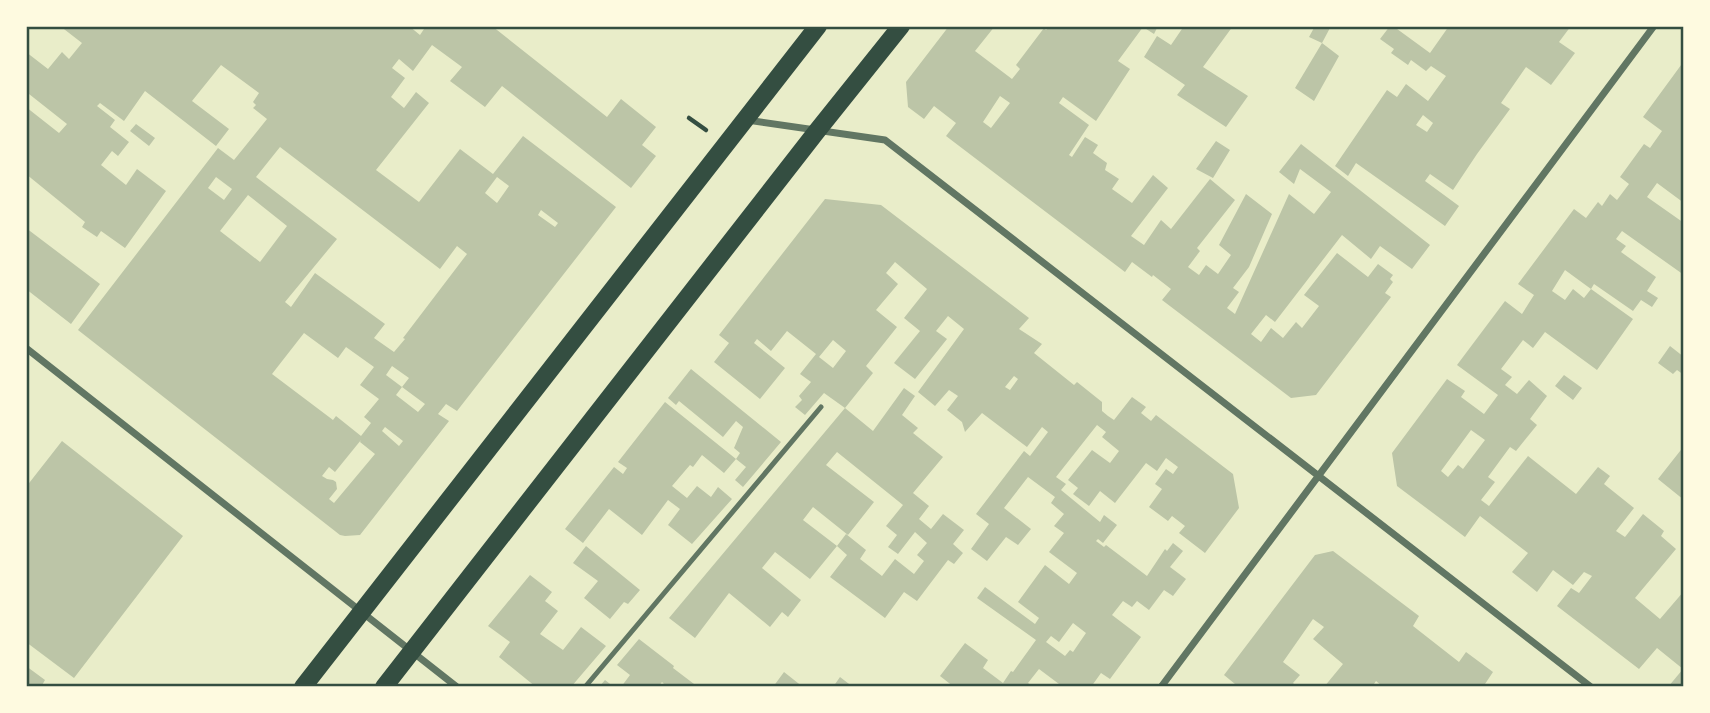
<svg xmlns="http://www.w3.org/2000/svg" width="1710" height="713" font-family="Ubuntu,sans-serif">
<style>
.building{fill:#bcc5a7;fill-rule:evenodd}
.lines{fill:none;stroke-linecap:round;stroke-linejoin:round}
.path{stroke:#344e41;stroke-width:4.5}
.service{stroke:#617663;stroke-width:5}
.minor{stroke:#617663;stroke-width:7}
.primary{stroke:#344e41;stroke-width:18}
.neatline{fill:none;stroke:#344e41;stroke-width:2.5}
</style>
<rect width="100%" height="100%" fill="#e9edc9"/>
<path class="building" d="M 60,26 L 409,26 L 420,35 L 426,26 L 492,26 L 607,117 L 621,99 L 656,127 L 642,145 L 656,156 L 631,188 L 502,86 L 485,107 L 450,81 L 462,67 L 432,45 L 413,71 L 399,59 L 392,68 L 405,78 L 391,97 L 404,108 L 416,92 L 429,103 L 376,170 L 419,202 L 460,149 L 493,174 L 523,136 L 616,207 L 457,411 L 446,404 L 438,414 L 449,421 L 360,535 L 345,536 L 340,535 L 78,330 L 218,148 L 234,160 L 267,119 L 253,108 L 256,105 L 253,102 L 259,93 L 221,65 L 192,101 L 229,129 L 216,146 L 145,91 L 124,121 L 100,103 L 97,106 L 115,120 L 110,127 L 129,142 L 118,156 L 112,151 L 101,165 L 126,185 L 137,169 L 166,191 L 125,248 L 101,231 L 97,237 L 82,227 L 85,222 L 26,174 L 26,107 L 59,133 L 67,124 L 29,94 L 26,97 L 26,52 L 48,69 L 62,52 L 69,59 L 82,43 ZM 280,147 L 440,269 L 457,246 L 467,254 L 403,338 L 405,339 L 394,352 L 374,338 L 385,324 L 315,273 L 291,307 L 285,302 L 337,239 L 256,177 ZM 216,177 L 232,189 L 224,200 L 208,188 ZM 497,177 L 509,186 L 497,203 L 485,193 ZM 248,195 L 287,226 L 260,262 L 220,231 ZM 541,210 L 558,223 L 555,227 L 538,215 ZM 304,333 L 338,358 L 346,347 L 374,367 L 360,385 L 379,399 L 364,417 L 371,423 L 361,436 L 336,416 L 333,420 L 272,374 ZM 392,366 L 409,378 L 402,387 L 386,375 ZM 402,387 L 425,404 L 418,412 L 396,395 ZM 385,427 L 403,441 L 399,446 L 382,431 ZM 361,440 L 360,442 L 375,454 L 334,503 L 329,499 L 337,489 L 336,482 L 333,480 L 327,479 L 322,476 L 329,467 L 335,472 Z
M 949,26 L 995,26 L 975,51 L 1012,79 L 1020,69 L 1016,65 L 1044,28 L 1046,30 L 1050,26 L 1065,26 L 1067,28 L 1068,26 L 1158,26 L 1154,34 L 1143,27 L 1118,61 L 1130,69 L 1096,121 L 1063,97 L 1059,103 L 1089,125 L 1069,155 L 1072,157 L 1085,137 L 1098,145 L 1093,153 L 1107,163 L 1105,170 L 1119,179 L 1112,189 L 1132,203 L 1153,175 L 1168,188 L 1131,236 L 1144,245 L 1161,220 L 1171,229 L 1210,179 L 1235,200 L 1197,248 L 1200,251 L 1188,267 L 1199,275 L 1206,265 L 1218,274 L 1231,255 L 1219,245 L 1246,194 L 1272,214 L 1249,267 L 1233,288 L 1239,292 L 1227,308 L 1235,314 L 1289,194 L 1314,214 L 1331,192 L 1300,169 L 1294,184 L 1279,172 L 1301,144 L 1430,245 L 1412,269 L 1380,246 L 1371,259 L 1342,235 L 1275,322 L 1266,315 L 1251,334 L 1261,342 L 1271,328 L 1283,338 L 1296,322 L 1302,328 L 1319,306 L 1304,295 L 1337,253 L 1368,277 L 1378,264 L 1393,275 L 1390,279 L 1393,282 L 1385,293 L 1391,297 L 1316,395 L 1291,398 L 1162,300 L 1171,289 L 1153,275 L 1152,277 L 1132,262 L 1125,272 L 946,136 L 956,123 L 934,106 L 924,119 L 908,107 L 906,82 ZM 1000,96 L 1010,103 L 991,128 L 983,122 Z
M 1184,26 L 1233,26 L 1203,67 L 1248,96 L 1226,127 L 1177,95 L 1185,85 L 1144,57 L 1157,36 L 1171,45 Z
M 1315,26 L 1331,26 L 1322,43 L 1309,37 Z
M 1390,26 L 1393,26 L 1430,53 L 1449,26 L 1571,26 L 1559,42 L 1575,53 L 1551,85 L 1526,67 L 1501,103 L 1510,109 L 1477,154 L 1453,190 L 1430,174 L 1425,181 L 1459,206 L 1445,226 L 1356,163 L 1348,176 L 1335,166 L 1387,90 L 1397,97 L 1406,84 L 1428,101 L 1446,76 L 1431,66 L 1426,71 L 1411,60 L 1408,65 L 1391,53 L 1394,49 L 1380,39 ZM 1423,115 L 1433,123 L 1427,132 L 1416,125 Z
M 1322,43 L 1339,56 L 1314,101 L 1295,88 Z
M 1684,61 L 1684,203 L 1657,183 L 1647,197 L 1684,223 L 1684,233 L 1681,237 L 1684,239 L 1684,275 L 1622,231 L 1616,239 L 1626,246 L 1621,252 L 1656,277 L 1647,291 L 1658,298 L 1652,307 L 1641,300 L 1633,311 L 1594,284 L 1591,289 L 1565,270 L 1552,291 L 1565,300 L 1573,289 L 1584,298 L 1591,289 L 1633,319 L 1597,370 L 1545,332 L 1533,348 L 1523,340 L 1501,369 L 1512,377 L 1505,385 L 1517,394 L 1529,380 L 1547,396 L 1530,419 L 1537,425 L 1516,451 L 1510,447 L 1488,477 L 1495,482 L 1481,500 L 1489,506 L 1528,456 L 1576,494 L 1598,467 L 1610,476 L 1604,484 L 1634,508 L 1616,531 L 1625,537 L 1643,514 L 1664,531 L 1661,536 L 1676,549 L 1635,598 L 1660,619 L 1684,591 L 1684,687 L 1668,687 L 1683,669 L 1657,648 L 1639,669 L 1557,606 L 1571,588 L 1579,593 L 1592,576 L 1584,572 L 1573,585 L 1553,570 L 1537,592 L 1512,572 L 1528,553 L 1480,516 L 1465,537 L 1397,486 L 1392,453 L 1447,379 L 1465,391 L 1461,397 L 1484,414 L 1498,395 L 1457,365 L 1505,301 L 1522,314 L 1534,295 L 1518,284 L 1574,209 L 1586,218 L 1598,202 L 1602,206 L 1610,194 L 1617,200 L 1629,184 L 1620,177 L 1644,144 L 1650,148 L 1662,131 L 1643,117 ZM 1471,430 L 1485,440 L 1463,469 L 1458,465 L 1448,477 L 1441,471 Z
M 136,124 L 155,138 L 149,146 L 130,131 Z
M 1216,141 L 1230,150 L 1213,178 L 1196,169 Z
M 825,199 L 881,205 L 1029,318 L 1019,329 L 1042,344 L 1034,353 L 1074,385 L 1077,382 L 1102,402 L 1102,411 L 1108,416 L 1114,420 L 1132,397 L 1146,407 L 1141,413 L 1151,421 L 1156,415 L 1233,474 L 1239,508 L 1205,553 L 1179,533 L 1185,526 L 1172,516 L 1168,521 L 1149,507 L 1162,489 L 1155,484 L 1166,469 L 1173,474 L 1178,467 L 1166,458 L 1157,471 L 1146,463 L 1115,503 L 1100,491 L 1089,506 L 1073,494 L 1078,488 L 1068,480 L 1092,450 L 1110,463 L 1119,451 L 1102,437 L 1106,432 L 1097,425 L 1056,477 L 1066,484 L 1061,490 L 1100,522 L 1104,515 L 1117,525 L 1103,543 L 1098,539 L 1096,541 L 1104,547 L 1106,545 L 1147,576 L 1165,549 L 1167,551 L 1173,543 L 1183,551 L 1170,567 L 1186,579 L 1173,596 L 1164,590 L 1149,610 L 1137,601 L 1132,607 L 1123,601 L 1112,615 L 1141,637 L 1110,679 L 1101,673 L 1091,687 L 1057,687 L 1059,684 L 1039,669 L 1028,683 L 1033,687 L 954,687 L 940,676 L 965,643 L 988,660 L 983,668 L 1003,683 L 1011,671 L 1013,672 L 1036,640 L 977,598 L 985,587 L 1035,624 L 1039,618 L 1018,602 L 1045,565 L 1069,584 L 1077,573 L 1049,552 L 1064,533 L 1054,526 L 1064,514 L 1051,503 L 1055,497 L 1028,477 L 1004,508 L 1031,529 L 1018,545 L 1006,537 L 987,561 L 971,549 L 989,524 L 976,514 L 1024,451 L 1030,456 L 1048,432 L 1042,427 L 1027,447 L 982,413 L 965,432 L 962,422 L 947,410 L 958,396 L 949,390 L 935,406 L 918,392 L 964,329 L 948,316 L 936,331 L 947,339 L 915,379 L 894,363 L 920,331 L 904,318 L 927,289 L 895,262 L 886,273 L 898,284 L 876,310 L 897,327 L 866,366 L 873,373 L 845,408 L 824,393 L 805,415 L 795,407 L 802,400 L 799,396 L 811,382 L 800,374 L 816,354 L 787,331 L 771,351 L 757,339 L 754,343 L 785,368 L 760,399 L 714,362 L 729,343 L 719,335 ZM 833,340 L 846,351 L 833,368 L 819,357 ZM 1014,376 L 1018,379 L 1010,390 L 1005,387 ZM 1073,623 L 1086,633 L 1073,652 L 1070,650 L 1065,656 L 1046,642 L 1051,636 L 1059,642 Z
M 26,228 L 100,284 L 71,324 L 26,289 Z
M 1670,346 L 1684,357 L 1684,375 L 1677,370 L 1673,374 L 1658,363 Z
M 691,369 L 781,442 L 743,487 L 735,480 L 746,467 L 736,459 L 740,453 L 734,448 L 743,427 L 736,421 L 723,437 L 679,401 L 676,405 L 668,398 Z
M 1564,375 L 1582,388 L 1573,400 L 1555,386 Z
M 904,388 L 915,396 L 902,415 L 918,428 L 913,433 L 943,457 L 913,493 L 929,506 L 919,519 L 931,529 L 943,514 L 964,530 L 953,544 L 963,553 L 954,564 L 948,560 L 917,601 L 904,592 L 885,618 L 830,577 L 847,555 L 837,546 L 846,534 L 866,550 L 860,559 L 882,576 L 895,559 L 914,574 L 924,561 L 917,555 L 927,543 L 915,532 L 898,554 L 888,547 L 897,535 L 886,526 L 903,505 L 837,452 L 826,465 L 874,502 L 848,535 L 813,507 L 803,520 L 837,546 L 810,579 L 775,552 L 762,568 L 801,600 L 788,617 L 782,612 L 770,627 L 729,593 L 695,638 L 669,618 L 845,408 L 873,431 Z
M 665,402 L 736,459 L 724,473 L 702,455 L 693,467 L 690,465 L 672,486 L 687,498 L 697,486 L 711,497 L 718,487 L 732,499 L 692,544 L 668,525 L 680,509 L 668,500 L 642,535 L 609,509 L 583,543 L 565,529 L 614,467 L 623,474 L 627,468 L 618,462 Z
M 62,441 L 183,536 L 74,678 L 26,642 L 26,487 Z
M 1684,446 L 1684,500 L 1658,479 Z
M 586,546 L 640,590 L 628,604 L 624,602 L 610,619 L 584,598 L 598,581 L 573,563 Z
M 1333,551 L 1419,616 L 1413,626 L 1459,662 L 1466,652 L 1493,672 L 1485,684 L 1488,687 L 1383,687 L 1376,681 L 1372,687 L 1324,687 L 1343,664 L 1313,639 L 1324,627 L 1313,619 L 1283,662 L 1300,675 L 1293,683 L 1297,687 L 1233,687 L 1235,684 L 1224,675 L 1315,555 Z
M 530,575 L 552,592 L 545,601 L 558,611 L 540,634 L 563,650 L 581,627 L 606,646 L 571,687 L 536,687 L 499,657 L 510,642 L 488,626 Z
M 639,639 L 674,666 L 673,668 L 698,687 L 667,687 L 662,682 L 658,687 L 621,687 L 630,675 L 617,665 Z
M 26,666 L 45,680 L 41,687 L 26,687 Z
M 784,672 L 803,687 L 773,687 Z
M 840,677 L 853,687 L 833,687 Z
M 605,680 L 614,687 L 599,687 Z"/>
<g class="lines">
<path class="path" d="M 689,118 L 706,130"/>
<path class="service" d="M 585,687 L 821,407"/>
<path class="minor" d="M 747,120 L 885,140 L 1591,687
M 26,348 L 457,687
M 1161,687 L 1654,26"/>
<path class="primary" d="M 303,687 L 818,26
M 384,687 L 817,131 L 901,26"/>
</g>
<rect width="1710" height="713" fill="none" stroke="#fefae0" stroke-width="56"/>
<rect x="28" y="28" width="1654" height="657" class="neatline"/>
</svg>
